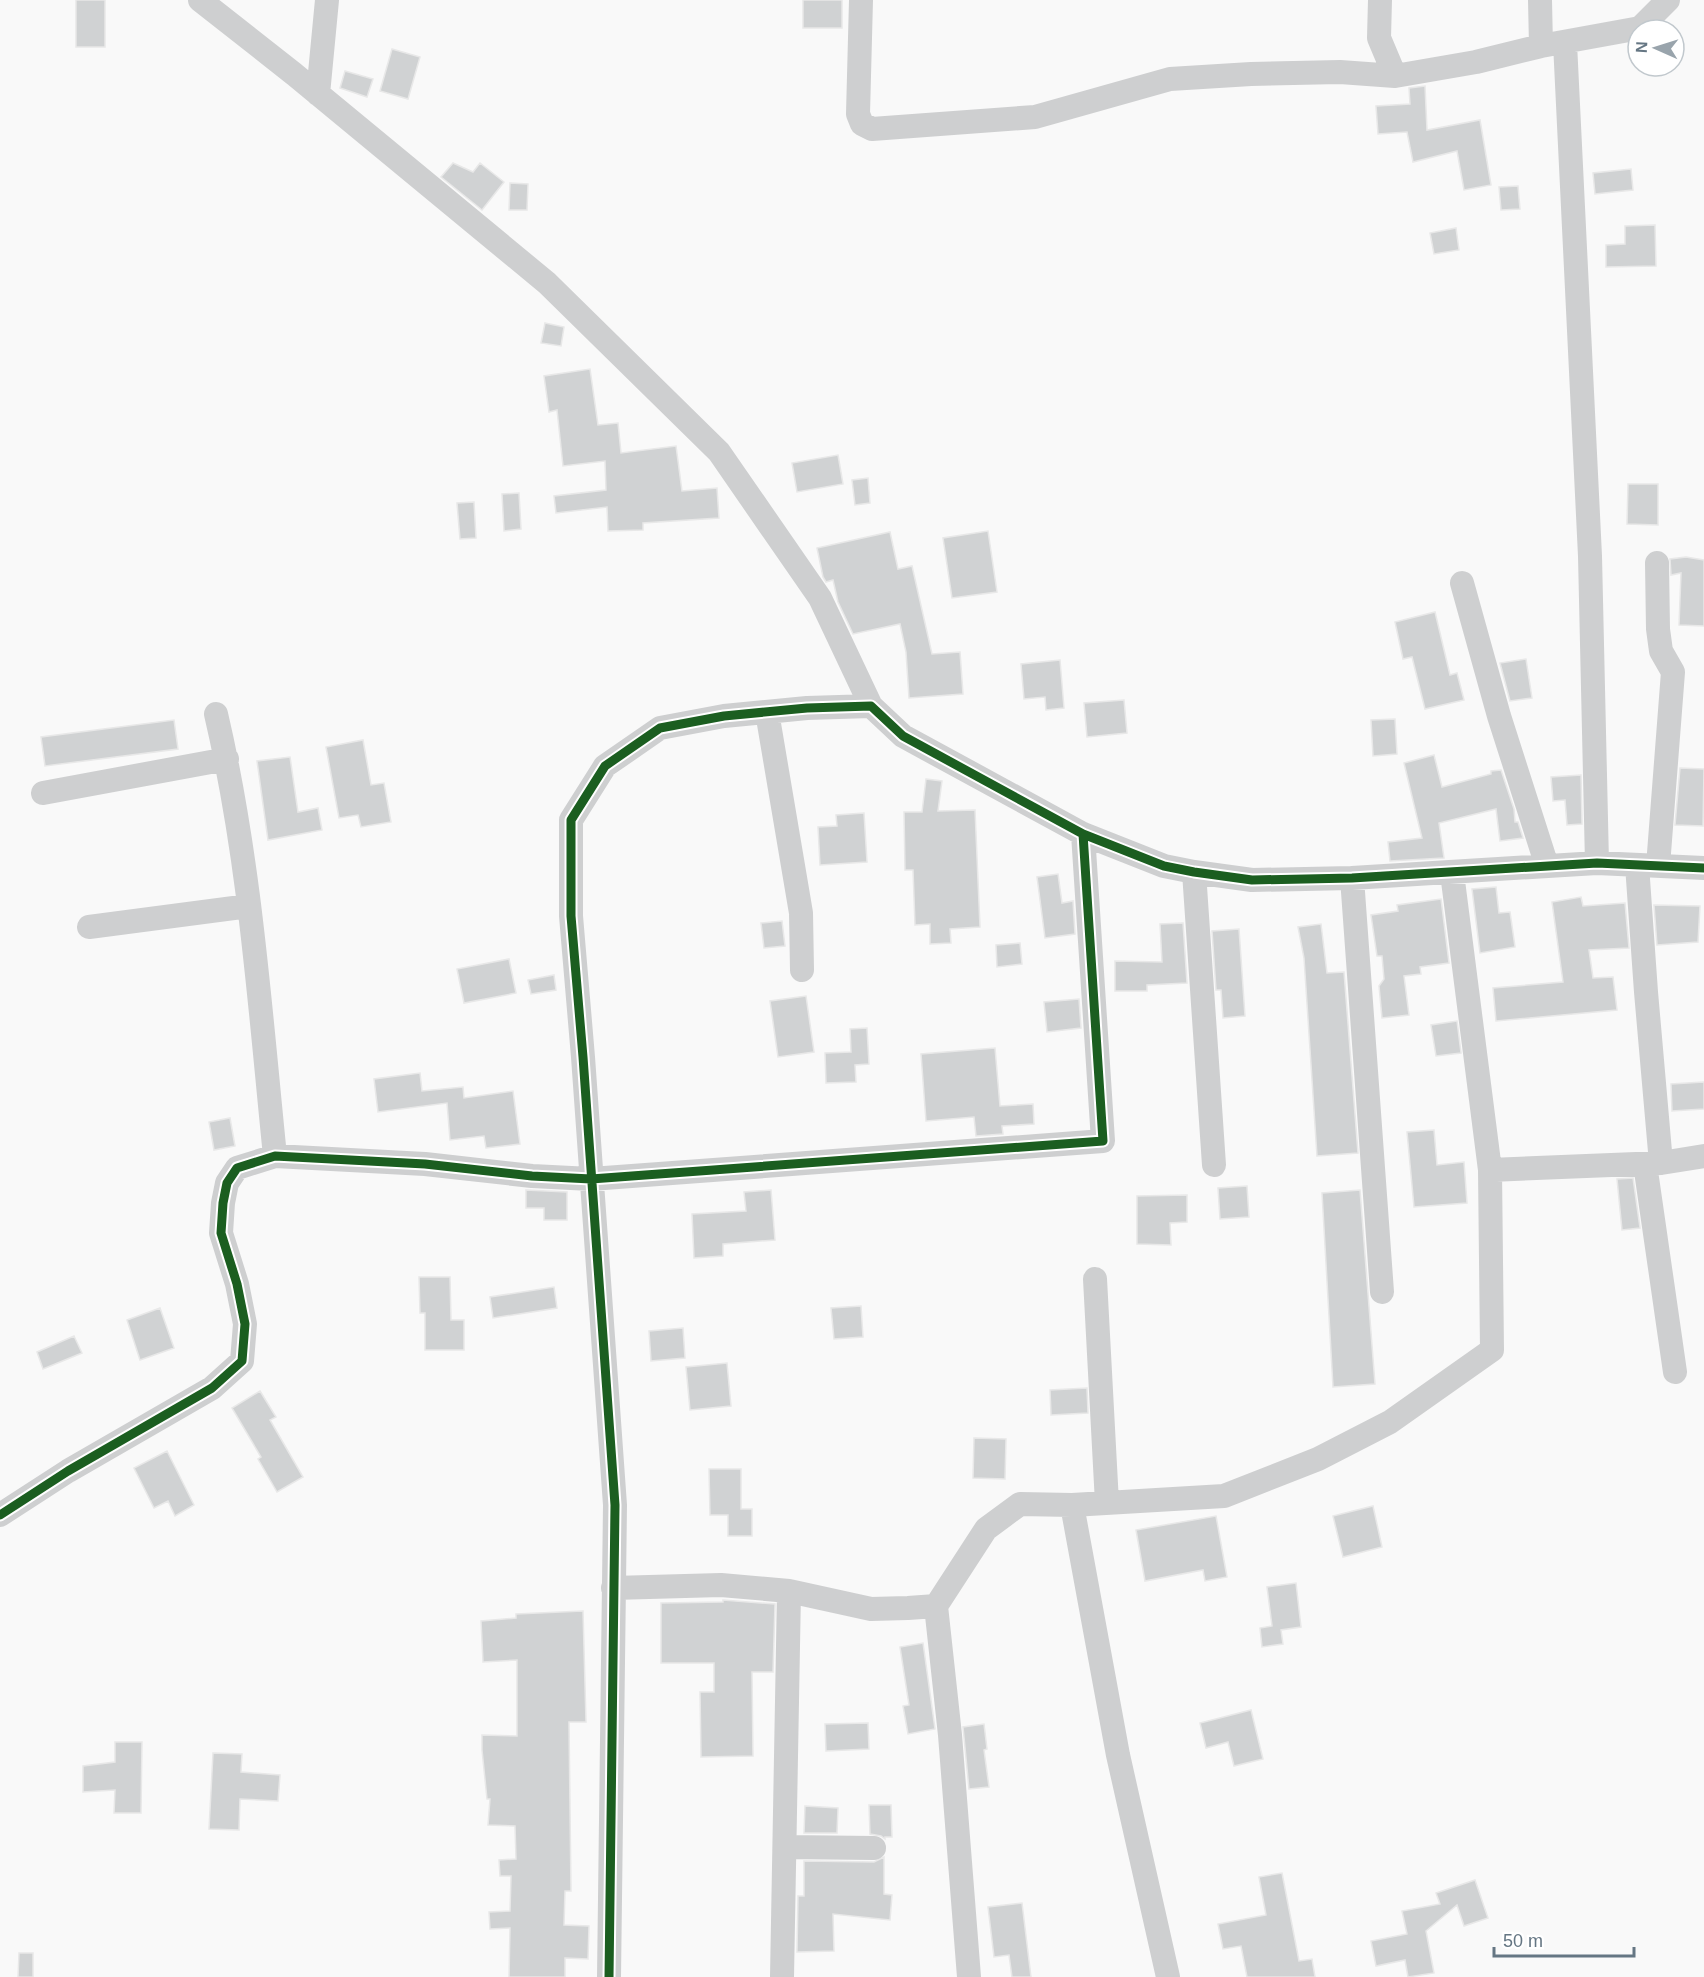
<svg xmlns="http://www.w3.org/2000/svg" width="1704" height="1977" font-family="Arial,sans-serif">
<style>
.building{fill:#d0d2d3;stroke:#e8e8e8;stroke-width:1.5}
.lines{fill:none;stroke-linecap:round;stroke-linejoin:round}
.minor{stroke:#cecfd0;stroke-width:24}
.cycleway-casing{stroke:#fff;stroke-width:13}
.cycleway{stroke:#1b5e20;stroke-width:9}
</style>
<rect width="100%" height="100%" fill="#f9f9f9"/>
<path class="building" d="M 76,0 L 105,0 L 105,47 L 76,47 Z
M 803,0 L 842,0 L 842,28 L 803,28 Z
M 392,49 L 420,57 L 408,99 L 380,91 Z
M 345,71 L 373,79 L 367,97 L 340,88 Z
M 1425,86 L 1427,130 L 1480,120 L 1491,185 L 1464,190 L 1457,151 L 1413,162 L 1407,132 L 1378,134 L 1376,106 L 1410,104 L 1409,88 Z
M 453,163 L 473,172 L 480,163 L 504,182 L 482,210 L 441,177 Z
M 1631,169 L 1633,190 L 1595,194 L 1593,173 Z
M 510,183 L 528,184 L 527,210 L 509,210 Z
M 1518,186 L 1520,209 L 1501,210 L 1499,187 Z
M 1655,225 L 1656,266 L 1606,267 L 1606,245 L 1625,244 L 1625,226 Z
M 1456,228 L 1459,250 L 1434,254 L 1430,233 Z
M 545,323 L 564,327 L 561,346 L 541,343 Z
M 590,369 L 598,425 L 618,423 L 621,453 L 676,446 L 682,491 L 717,488 L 719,518 L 643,523 L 643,530 L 608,531 L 607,507 L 556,513 L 554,496 L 606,490 L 605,461 L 563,466 L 557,410 L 549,412 L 544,376 Z
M 838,455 L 843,484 L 797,492 L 792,463 Z
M 868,478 L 870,503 L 855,505 L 852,480 Z
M 1628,484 L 1658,484 L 1658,525 L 1627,524 Z
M 519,493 L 521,529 L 504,531 L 502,494 Z
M 474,502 L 476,538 L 460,539 L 457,503 Z
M 988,531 L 997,592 L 952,598 L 943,538 Z
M 890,532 L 898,569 L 912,566 L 932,654 L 960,652 L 963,694 L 909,698 L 906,652 L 900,624 L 853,634 L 838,602 L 833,580 L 826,582 L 823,577 L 817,548 Z
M 1686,557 L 1704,560 L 1704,626 L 1679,625 L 1681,573 L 1671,575 L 1670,559 Z
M 1435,612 L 1450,675 L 1457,673 L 1464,700 L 1425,709 L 1412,657 L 1403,659 L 1395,622 Z
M 1526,659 L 1532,698 L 1510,701 L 1500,663 Z
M 1060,660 L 1064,708 L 1046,710 L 1045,697 L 1024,699 L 1021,664 Z
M 1124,700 L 1127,733 L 1087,737 L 1084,703 Z
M 1395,719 L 1397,754 L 1373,756 L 1371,720 Z
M 174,720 L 178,749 L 45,766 L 41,737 Z
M 363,740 L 371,785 L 384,783 L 391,822 L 361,827 L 358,815 L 339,818 L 326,747 Z
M 1434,755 L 1442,787 L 1491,774 L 1491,771 L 1501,770 L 1514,809 L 1515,822 L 1518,822 L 1523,838 L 1500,841 L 1496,809 L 1439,823 L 1444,858 L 1390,861 L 1388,842 L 1422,838 L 1404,763 Z
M 290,757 L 298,812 L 318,808 L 322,830 L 268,840 L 257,761 Z
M 1680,768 L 1704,769 L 1703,826 L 1675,825 Z
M 1581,775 L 1582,824 L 1567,825 L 1565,800 L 1553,801 L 1551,777 Z
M 926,779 L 942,781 L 938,811 L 975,810 L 980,927 L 950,929 L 951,943 L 930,944 L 930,924 L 915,925 L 913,870 L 905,870 L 904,812 L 922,812 Z
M 864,813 L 867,862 L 820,865 L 818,827 L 837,826 L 836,815 Z
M 1058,874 L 1062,903 L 1073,901 L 1075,934 L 1045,938 L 1037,877 Z
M 1496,887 L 1499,913 L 1510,912 L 1515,947 L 1480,953 L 1472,889 Z
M 1581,897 L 1583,906 L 1625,903 L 1629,948 L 1589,950 L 1593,978 L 1613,977 L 1617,1010 L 1496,1021 L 1493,988 L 1563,982 L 1552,902 Z
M 1441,899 L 1449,963 L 1420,967 L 1421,974 L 1404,976 L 1409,1015 L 1382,1018 L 1379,986 L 1384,979 L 1382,956 L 1377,956 L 1371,915 L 1398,911 L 1397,905 Z
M 1654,905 L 1700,906 L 1698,942 L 1657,945 Z
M 782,921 L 785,946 L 764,948 L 761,923 Z
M 1183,923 L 1187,983 L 1147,985 L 1147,991 L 1115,991 L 1115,961 L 1162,962 L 1160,924 Z
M 1321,924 L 1327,973 L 1344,972 L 1358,1153 L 1317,1156 L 1304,958 L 1298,927 Z
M 1239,929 L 1245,1016 L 1223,1018 L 1221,990 L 1216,990 L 1212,931 Z
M 1020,943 L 1022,964 L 997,967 L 996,945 Z
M 509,959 L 516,993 L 464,1003 L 457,969 Z
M 554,975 L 556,990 L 531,994 L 528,980 Z
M 806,996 L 814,1052 L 778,1057 L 770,1001 Z
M 1079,999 L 1081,1028 L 1047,1032 L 1044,1002 Z
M 1457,1021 L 1461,1053 L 1436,1056 L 1431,1025 Z
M 867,1028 L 869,1064 L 855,1065 L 856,1082 L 826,1083 L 825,1053 L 851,1052 L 850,1029 Z
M 995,1048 L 1000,1106 L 1033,1104 L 1034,1124 L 1002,1126 L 1003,1134 L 976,1136 L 974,1117 L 926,1121 L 921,1054 Z
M 420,1073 L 422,1091 L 463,1087 L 464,1098 L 513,1091 L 520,1144 L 486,1148 L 484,1136 L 450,1140 L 447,1103 L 378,1112 L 374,1079 Z
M 1704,1082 L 1704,1109 L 1672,1111 L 1671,1084 Z
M 230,1118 L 235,1146 L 214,1150 L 209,1122 Z
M 1434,1130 L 1437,1165 L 1464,1162 L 1467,1203 L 1414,1207 L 1407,1132 Z
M 1633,1178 L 1640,1228 L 1622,1230 L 1617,1179 Z
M 1247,1186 L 1249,1217 L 1220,1219 L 1218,1188 Z
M 526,1190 L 567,1192 L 567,1220 L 544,1220 L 544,1208 L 526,1208 Z
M 771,1190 L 775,1240 L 723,1244 L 723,1256 L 694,1258 L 692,1214 L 746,1211 L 744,1192 Z
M 1360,1190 L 1375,1384 L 1333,1387 L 1322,1193 Z
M 1187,1195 L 1187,1222 L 1170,1223 L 1171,1245 L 1137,1244 L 1137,1196 Z
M 419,1277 L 450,1277 L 451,1320 L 464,1320 L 464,1350 L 425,1350 L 425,1313 L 420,1313 Z
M 554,1287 L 557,1308 L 493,1318 L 490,1297 Z
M 861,1306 L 863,1337 L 834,1339 L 831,1308 Z
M 160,1308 L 174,1348 L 140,1360 L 127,1320 Z
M 683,1328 L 685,1358 L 651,1361 L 649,1331 Z
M 74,1336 L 82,1353 L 43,1369 L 37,1352 Z
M 727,1363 L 731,1406 L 690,1410 L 686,1367 Z
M 1087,1388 L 1088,1413 L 1051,1415 L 1050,1390 Z
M 260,1391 L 276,1417 L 270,1420 L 303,1477 L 277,1492 L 258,1459 L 261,1457 L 232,1408 Z
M 974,1438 L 1006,1439 L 1005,1479 L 973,1478 Z
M 167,1451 L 194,1505 L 175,1516 L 168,1501 L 154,1508 L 134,1468 Z
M 709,1469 L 741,1469 L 741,1509 L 752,1509 L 752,1536 L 728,1536 L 728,1515 L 710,1515 Z
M 1373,1506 L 1382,1547 L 1343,1557 L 1333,1516 Z
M 1216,1516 L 1227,1577 L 1205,1581 L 1203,1570 L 1145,1581 L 1136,1530 Z
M 1296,1583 L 1301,1627 L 1281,1630 L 1283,1644 L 1262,1647 L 1260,1628 L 1272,1626 L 1267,1587 Z
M 723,1600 L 775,1604 L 773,1672 L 752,1672 L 753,1756 L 701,1757 L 700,1692 L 714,1692 L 714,1663 L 661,1663 L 661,1603 L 723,1602 Z
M 583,1611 L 586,1722 L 569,1722 L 571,1891 L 565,1891 L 564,1925 L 589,1926 L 588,1959 L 565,1958 L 565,1977 L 509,1977 L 510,1928 L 490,1929 L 489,1912 L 510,1911 L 511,1876 L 500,1876 L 499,1860 L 516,1859 L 515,1826 L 488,1825 L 490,1799 L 487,1799 L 482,1750 L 482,1735 L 517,1736 L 517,1660 L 483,1662 L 481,1621 L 516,1618 L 516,1614 Z
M 923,1643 L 935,1729 L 908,1734 L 903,1706 L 909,1705 L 900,1647 Z
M 1251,1710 L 1263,1759 L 1234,1766 L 1228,1742 L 1206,1748 L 1200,1723 Z
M 868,1723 L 869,1749 L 826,1751 L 825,1724 Z
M 984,1724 L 987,1749 L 984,1750 L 989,1787 L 969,1789 L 963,1727 Z
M 115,1742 L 142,1742 L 141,1813 L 114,1813 L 115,1790 L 83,1792 L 83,1766 L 115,1762 Z
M 213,1753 L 242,1754 L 241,1772 L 280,1775 L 278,1801 L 240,1799 L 239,1830 L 209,1829 Z
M 869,1805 L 891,1805 L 892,1837 L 885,1837 L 885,1839 L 881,1836 L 870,1834 Z
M 805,1806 L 838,1808 L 837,1833 L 804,1833 Z
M 884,1857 L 884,1894 L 892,1895 L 890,1920 L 833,1914 L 834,1951 L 797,1952 L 798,1896 L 804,1896 L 804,1861 L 874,1862 Z
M 1282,1873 L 1299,1961 L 1312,1959 L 1315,1977 L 1247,1977 L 1241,1946 L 1223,1949 L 1218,1924 L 1266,1915 L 1259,1877 Z
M 1475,1880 L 1488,1918 L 1464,1926 L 1457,1905 L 1426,1931 L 1434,1973 L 1408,1977 L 1405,1960 L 1376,1966 L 1371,1941 L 1407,1934 L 1402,1911 L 1440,1904 L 1436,1893 Z
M 1022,1903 L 1031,1977 L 1012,1977 L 1009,1955 L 994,1957 L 988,1907 Z
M 19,1953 L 33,1953 L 33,1977 L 18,1977 Z"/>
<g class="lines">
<path class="minor" d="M 200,0 L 294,74 L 547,283 L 719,452 L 820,598 L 871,706
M 861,0 L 858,114 L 862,124 L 872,129 L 1035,117 L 1170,79 L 1251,74 L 1340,72 L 1395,76
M 1380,0 L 1379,38 L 1395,76 L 1476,62 L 1541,46
M 1540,0 L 1541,46 L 1640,28 L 1668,0
M 1565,43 L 1590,556 L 1597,863
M 318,94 L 327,0
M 1657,563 L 1658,629 L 1661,651 L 1673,672 L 1658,866
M 1462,583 L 1499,716 L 1547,866
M 767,712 L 801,913 L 802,970
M 216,714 C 250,859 260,1009 275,1156
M 43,793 L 227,759
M 1637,865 L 1646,992 L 1661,1163
M 1194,872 L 1214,1165
M 1352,878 L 1382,1292
M 89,927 L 249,906
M 1645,1164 L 1675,1372
M 1490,1170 L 1661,1163 L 1704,1156
M 1095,1279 L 1107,1503
M 1072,1505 L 1118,1755 L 1168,1977
M 0,1515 L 68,1471 L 212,1388 L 242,1361 L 245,1324 L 237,1284 L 221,1233 L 223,1203 L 227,1183 L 237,1168 L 275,1156 L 425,1164 L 532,1176 L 591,1179 L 1103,1141 L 1083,834
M 613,1588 L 721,1585 L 789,1591 L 871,1609 L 908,1608 L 936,1606 L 986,1529 L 1020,1504 L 1072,1505 L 1224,1496 L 1318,1459 L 1390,1422 L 1492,1350 L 1490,1170 L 1452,873
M 936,1606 L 950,1735 L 969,1977
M 785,1847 L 874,1848
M 609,1977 L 615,1505 L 583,1057 L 571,916 L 571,820 L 605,766 L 660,728 L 724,716 L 807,708 L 871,706 L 903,736 L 1083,834 L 1164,866 L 1194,872 L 1252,880 L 1352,878 L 1597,863 L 1704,868
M 782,1977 L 789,1591"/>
<g class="cycleway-casing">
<path id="cycleway" d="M 0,1515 L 68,1471 L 212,1388 L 242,1361 L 245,1324 L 237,1284 L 221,1233 L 223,1203 L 227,1183 L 237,1168 L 275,1156 L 425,1164 L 532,1176 L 591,1179 L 1103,1141 L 1083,834
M 609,1977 L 615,1505 L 583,1057 L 571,916 L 571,820 L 605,766 L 660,728 L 724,716 L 807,708 L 871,706 L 903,736 L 1083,834 L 1164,866 L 1194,872 L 1252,880 L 1352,878 L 1597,863 L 1704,868"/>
</g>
<use href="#cycleway" class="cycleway"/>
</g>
<g transform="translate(1656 48) rotate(273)"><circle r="28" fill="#ffffff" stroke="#c1c8cd" stroke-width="1.5"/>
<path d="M0-4.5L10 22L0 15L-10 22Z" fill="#99a4ac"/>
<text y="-9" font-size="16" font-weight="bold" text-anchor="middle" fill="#657683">N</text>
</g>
<path d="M1494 1947v9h140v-9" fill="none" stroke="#657683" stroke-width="3"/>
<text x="1503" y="1947" font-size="18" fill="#657683" stroke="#ffffff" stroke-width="4.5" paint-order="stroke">50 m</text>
</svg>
